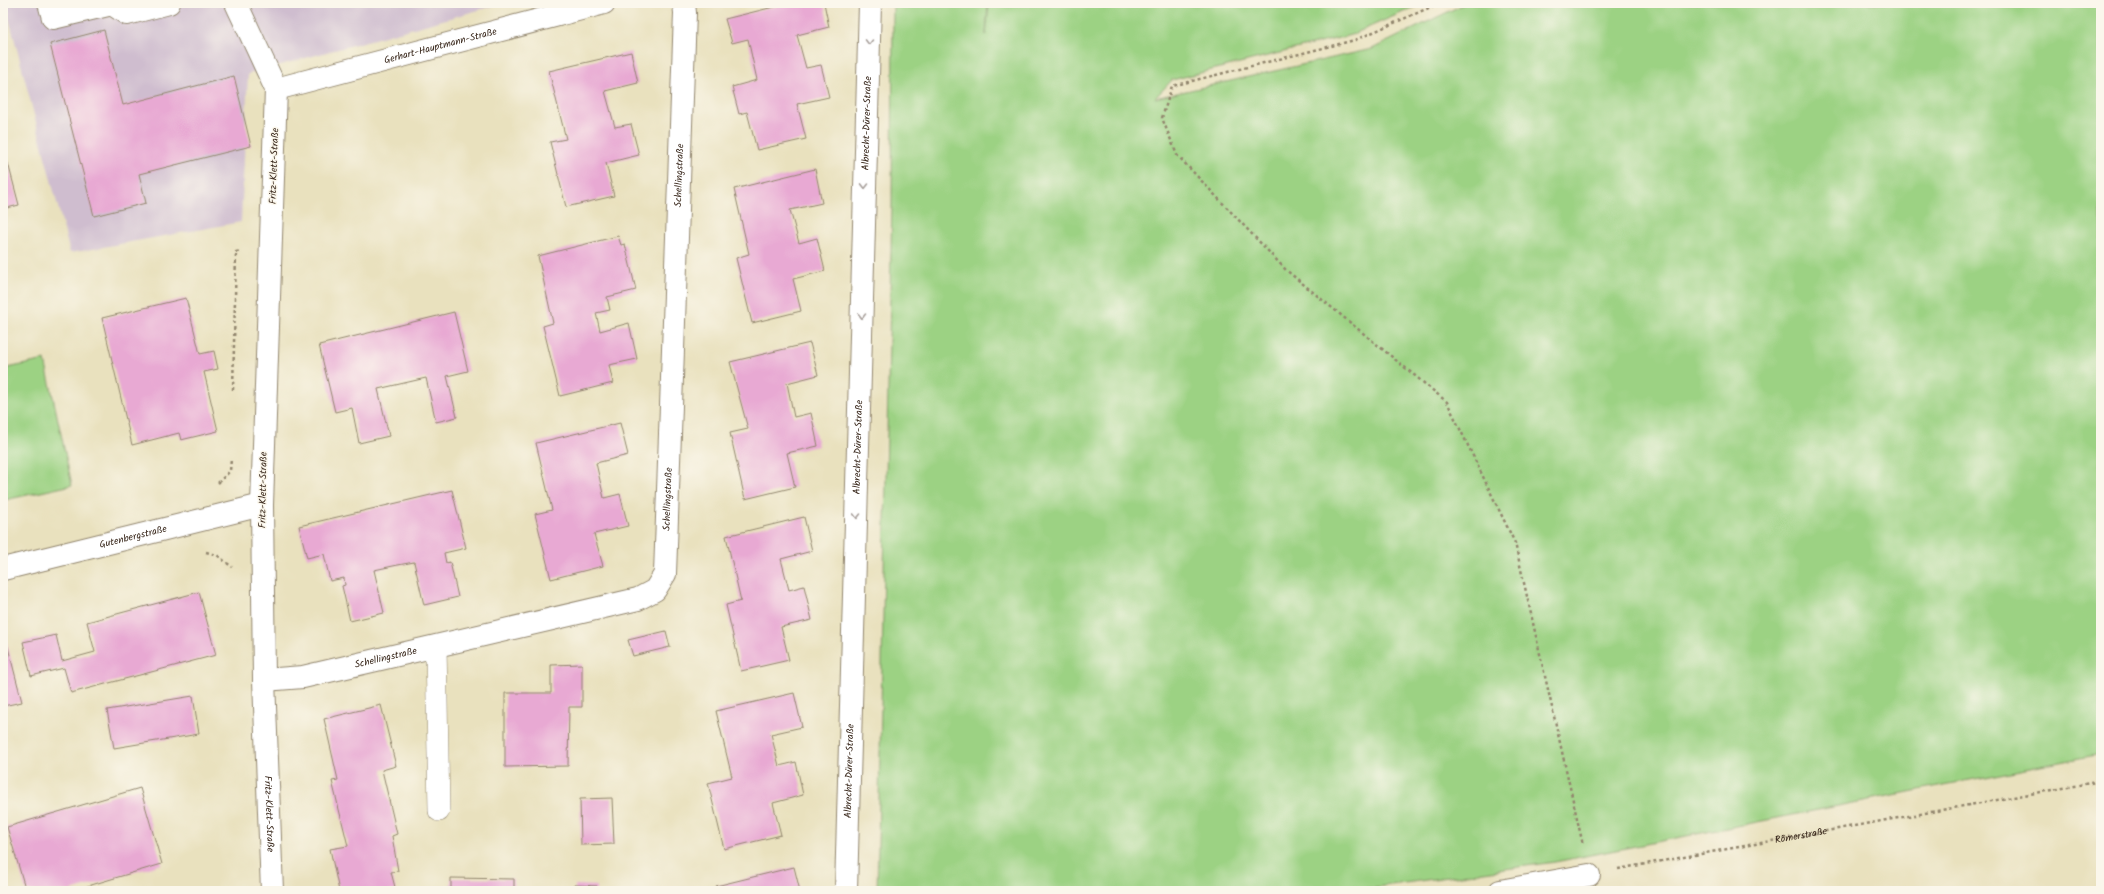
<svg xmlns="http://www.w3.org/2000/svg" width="2104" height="894" font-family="Kalam,sans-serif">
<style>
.industrial{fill:#cfbdcf}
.green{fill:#9cd283;stroke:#6c7e50}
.building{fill:#e8a9d3}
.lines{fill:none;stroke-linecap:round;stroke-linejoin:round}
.lane-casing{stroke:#92866e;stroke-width:22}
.street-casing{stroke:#92866e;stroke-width:24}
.path{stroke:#92866e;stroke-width:2.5;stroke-dasharray:3 3;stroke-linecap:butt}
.lane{stroke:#fff;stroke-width:21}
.street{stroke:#fff;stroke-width:22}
.oneway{stroke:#a79f9a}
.labels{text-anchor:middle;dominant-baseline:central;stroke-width:3;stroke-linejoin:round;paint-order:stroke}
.street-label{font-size:10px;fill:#3b2a1e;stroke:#fbf7ec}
</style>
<rect width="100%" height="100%" fill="#fbf7ec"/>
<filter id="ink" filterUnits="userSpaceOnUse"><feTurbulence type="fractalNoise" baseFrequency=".025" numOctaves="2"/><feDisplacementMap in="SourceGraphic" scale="8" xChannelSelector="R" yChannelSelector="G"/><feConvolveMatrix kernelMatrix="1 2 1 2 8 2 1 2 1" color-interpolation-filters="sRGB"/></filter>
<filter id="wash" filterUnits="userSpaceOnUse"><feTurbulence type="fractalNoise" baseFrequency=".012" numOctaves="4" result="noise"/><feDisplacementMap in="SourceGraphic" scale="16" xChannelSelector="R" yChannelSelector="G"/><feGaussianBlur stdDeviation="0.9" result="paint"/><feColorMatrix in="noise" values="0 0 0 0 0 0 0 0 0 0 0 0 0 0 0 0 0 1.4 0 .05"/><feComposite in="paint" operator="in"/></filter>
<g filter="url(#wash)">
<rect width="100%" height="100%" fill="#e9e1be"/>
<path class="industrial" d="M 5,3 L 504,3 L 248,74 L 241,222 L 70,253 Z"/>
<path class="green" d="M 893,3 L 988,3 L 986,35 L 989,3 L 1424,3 L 1351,35 L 1172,80 L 1155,98 L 1372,49 L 1466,3 L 2101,3 L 2101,754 L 1555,862 L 1348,891 L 877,891 L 892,204 Z
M 45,360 L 72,485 L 5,500 L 3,491 L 3,369 Z"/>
<g id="blocks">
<path class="building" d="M 790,3 L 824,3 L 829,27 L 797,35 L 806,68 L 821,65 L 829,97 L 797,104 L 806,139 L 757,150 L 747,112 L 739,114 L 732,87 L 757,80 L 748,39 L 732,43 L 725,19 Z
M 104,30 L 123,105 L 234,76 L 251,146 L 139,174 L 146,203 L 94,216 L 50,44 Z
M 631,52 L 638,83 L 605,91 L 615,127 L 631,124 L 639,155 L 606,163 L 614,196 L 566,207 L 550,142 L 566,139 L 549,71 Z
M 8,163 L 19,205 L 3,209 L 3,164 Z
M 815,169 L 822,203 L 790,210 L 799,243 L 817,238 L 825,271 L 793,279 L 801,311 L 752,323 L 736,258 L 749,254 L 734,189 Z
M 618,236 L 621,245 L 625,244 L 636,290 L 607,297 L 610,310 L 596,313 L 600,331 L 629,323 L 637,359 L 609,365 L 613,383 L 560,396 L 543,326 L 553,323 L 538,256 Z
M 186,298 L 200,354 L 214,351 L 218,369 L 204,372 L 218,431 L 181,440 L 179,433 L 132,445 L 102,318 Z
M 454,312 L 468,371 L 447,376 L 457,417 L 436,422 L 426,378 L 378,389 L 389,436 L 359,443 L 352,408 L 335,412 L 319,345 Z
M 810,343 L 818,375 L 787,383 L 794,417 L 811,413 L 818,446 L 787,453 L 795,487 L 745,499 L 730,433 L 748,429 L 730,362 Z
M 620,423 L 628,455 L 596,463 L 604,498 L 620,494 L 628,526 L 594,534 L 603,566 L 551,579 L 535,514 L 552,510 L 536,443 Z
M 452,490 L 466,548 L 444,553 L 446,563 L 450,562 L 458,597 L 424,605 L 414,562 L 398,565 L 374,570 L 384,613 L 350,621 L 342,586 L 345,585 L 344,578 L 330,581 L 324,554 L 307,558 L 299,526 Z
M 804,517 L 812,551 L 781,559 L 789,590 L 804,586 L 812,620 L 781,627 L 789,660 L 741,671 L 726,605 L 741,601 L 726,536 Z
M 199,592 L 216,655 L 71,693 L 64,668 L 31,676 L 23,642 L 56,635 L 62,661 L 95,652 L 87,622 Z
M 3,628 L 22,702 L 3,706 Z
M 666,631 L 670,647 L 633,656 L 628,640 Z
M 582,664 L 582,707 L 569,707 L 568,766 L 505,767 L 505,693 L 551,693 L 551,665 Z
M 794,693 L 802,727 L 771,734 L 779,766 L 796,762 L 803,795 L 773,803 L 781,835 L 724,849 L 708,783 L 732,777 L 716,711 Z
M 193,696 L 199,734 L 114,748 L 107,710 Z
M 381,705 L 396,766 L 382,770 L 397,834 L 392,836 L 398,871 L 391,872 L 396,891 L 339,891 L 330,849 L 348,846 L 332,781 L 338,780 L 324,719 Z
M 140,788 L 162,864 L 71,891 L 26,891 L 7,827 Z
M 612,798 L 614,844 L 581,845 L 580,799 Z
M 794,867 L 800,891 L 718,891 L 716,886 Z
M 451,878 L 514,879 L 514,891 L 451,891 Z
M 575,885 L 597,886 L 597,891 L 575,891 Z"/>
</g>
</g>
<g filter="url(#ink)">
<use href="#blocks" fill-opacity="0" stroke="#92866e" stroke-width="1"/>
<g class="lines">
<g class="lane-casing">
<path id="lane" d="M 436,646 L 439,811"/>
</g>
<g class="street-casing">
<g id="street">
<path d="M 49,3 L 53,18 L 112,4 L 127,14 L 169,3"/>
<path id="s2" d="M 236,3 L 276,89 L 262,505 L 264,680 L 272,891"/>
<path id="s3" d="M 276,89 L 604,3"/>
<path id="s4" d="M 3,569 L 262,505"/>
<path id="s5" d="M 264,680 L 303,677 L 638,599 L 655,590 L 665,574 L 685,13 L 684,3"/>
<path id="s6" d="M 846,891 L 870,3"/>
<path d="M 1500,891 L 1589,875"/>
</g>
</g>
<g class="path">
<path d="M 1440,3 L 1355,40 L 1172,86 L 1162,118 L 1177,155 L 1286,270 L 1447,402 L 1515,543 L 1583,845"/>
<path d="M 233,390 L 236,252 L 241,251"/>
<path d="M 218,483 L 230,471 L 231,459"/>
<path d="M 206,552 L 217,555 L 232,567"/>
<path id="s1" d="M 1618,869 L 2101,781"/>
</g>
<use href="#lane" class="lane"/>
<use href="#street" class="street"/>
</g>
<defs><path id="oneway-chevron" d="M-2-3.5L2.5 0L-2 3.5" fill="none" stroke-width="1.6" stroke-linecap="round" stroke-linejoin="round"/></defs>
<g class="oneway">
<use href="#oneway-chevron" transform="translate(869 42) rotate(91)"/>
<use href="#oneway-chevron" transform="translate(865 186) rotate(91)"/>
<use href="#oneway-chevron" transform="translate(862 316) rotate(91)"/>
<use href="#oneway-chevron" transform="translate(857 516) rotate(91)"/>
</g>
</g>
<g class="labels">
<g class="street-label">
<text stroke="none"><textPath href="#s3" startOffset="170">Gerhart-Hauptmann-Straße</textPath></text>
<text stroke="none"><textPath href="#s6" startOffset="768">Albrecht-Dürer-Straße</textPath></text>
<text transform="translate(274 166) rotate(-88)">Fritz-Klett-Straße</text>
<text stroke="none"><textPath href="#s5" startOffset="820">Schellingstraße</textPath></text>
<text stroke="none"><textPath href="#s6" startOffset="444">Albrecht-Dürer-Straße</textPath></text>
<text transform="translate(263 490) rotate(-89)">Fritz-Klett-Straße</text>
<text stroke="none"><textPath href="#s5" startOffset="496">Schellingstraße</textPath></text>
<text stroke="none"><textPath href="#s4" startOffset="134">Gutenbergstraße</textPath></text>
<text stroke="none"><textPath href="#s5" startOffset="124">Schellingstraße</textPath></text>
<text stroke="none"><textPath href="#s6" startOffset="120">Albrecht-Dürer-Straße</textPath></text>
<text stroke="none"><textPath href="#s2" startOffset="820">Fritz-Klett-Straße</textPath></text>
<text stroke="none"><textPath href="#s1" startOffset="186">Römerstraße</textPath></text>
</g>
</g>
<rect width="2104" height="894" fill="none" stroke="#fbf7ec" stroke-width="16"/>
</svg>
